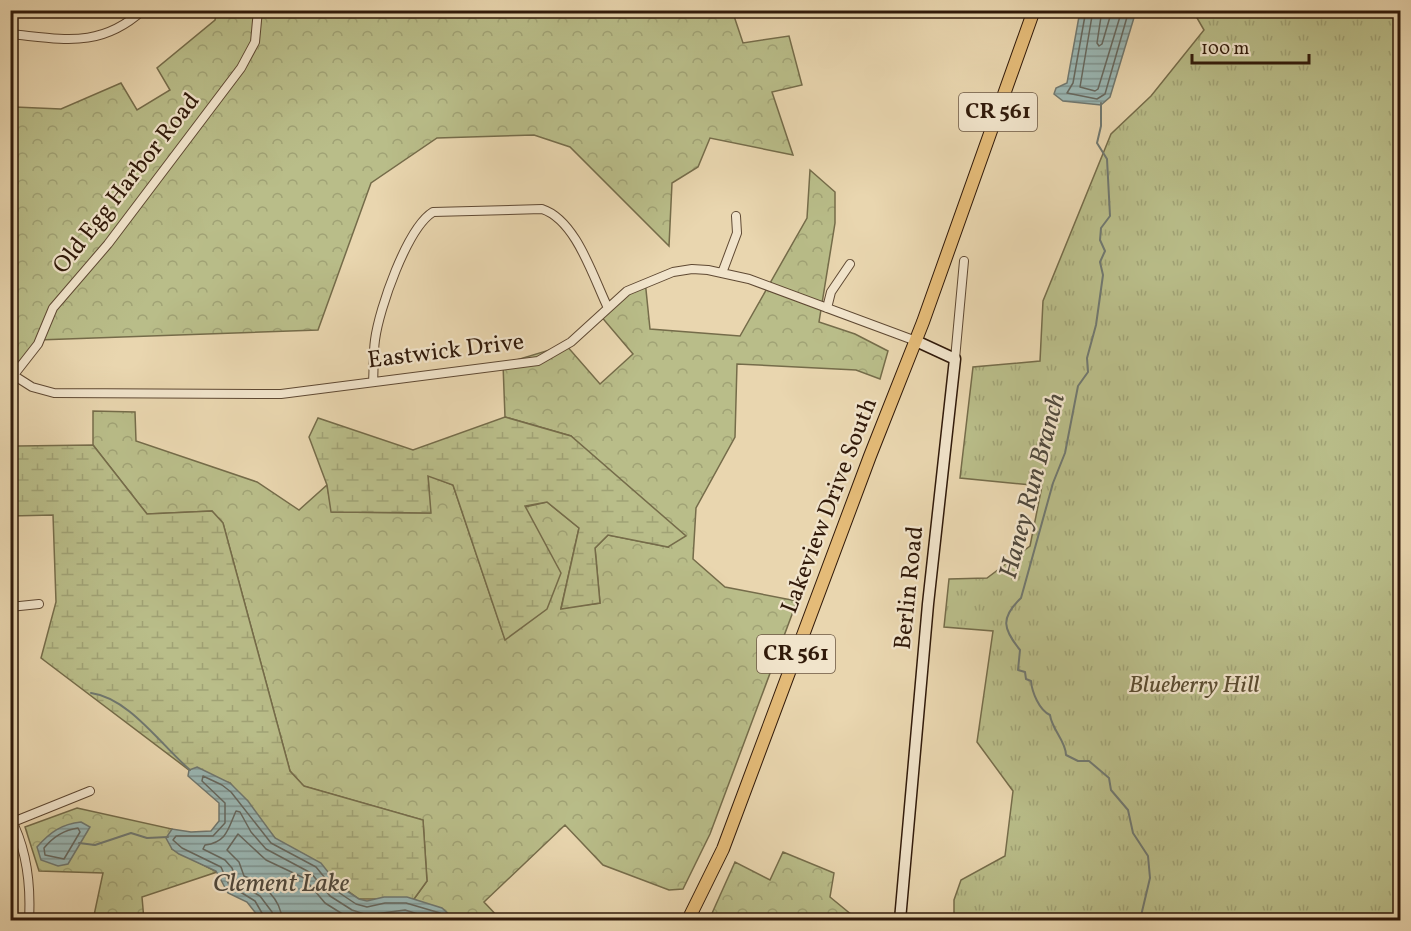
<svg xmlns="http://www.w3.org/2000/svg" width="1411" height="931" font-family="Vollkorn,serif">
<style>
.forest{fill:url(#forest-crowns);stroke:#756c4a;stroke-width:1.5}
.wetland{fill:url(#wetland-marsh);stroke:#756c4a;stroke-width:1.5}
.park{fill:url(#park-tufts);stroke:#756c4a;stroke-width:1.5}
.water{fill:url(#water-rules);stroke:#707870;stroke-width:1.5}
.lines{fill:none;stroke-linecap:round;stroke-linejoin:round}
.shore{stroke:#66685f;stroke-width:1.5}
.stream{stroke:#707870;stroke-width:2}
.street-casing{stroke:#5f4933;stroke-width:10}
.secondary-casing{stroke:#311a0a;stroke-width:13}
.primary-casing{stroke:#311a0a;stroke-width:14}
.street{stroke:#f1e4cb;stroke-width:8}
.secondary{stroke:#f1e4cb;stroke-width:10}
.primary{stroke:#e4bb78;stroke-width:12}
.labels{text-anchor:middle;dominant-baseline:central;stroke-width:4.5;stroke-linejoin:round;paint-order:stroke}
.shield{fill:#f1e4cb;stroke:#6b5744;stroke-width:1.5}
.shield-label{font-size:22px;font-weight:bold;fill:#311a0a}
.street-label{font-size:24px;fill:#311a0a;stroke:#f1e4cb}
.park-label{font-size:24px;font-style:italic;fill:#5a4b30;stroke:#f1e4cb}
.water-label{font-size:26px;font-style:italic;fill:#50493d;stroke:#f1e4cb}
</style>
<defs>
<pattern id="forest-crowns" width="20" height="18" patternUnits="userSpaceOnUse" patternTransform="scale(1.5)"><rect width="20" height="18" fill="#b9bd89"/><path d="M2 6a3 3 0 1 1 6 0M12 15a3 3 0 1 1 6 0" fill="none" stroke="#a0a275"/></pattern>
<pattern id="wetland-marsh" width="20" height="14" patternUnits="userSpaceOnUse" patternTransform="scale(1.5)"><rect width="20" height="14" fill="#b9bd89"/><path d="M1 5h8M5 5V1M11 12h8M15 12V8" fill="none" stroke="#a0a275"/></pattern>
<pattern id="park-tufts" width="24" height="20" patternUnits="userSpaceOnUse" patternTransform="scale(1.5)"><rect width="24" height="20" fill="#b9bd89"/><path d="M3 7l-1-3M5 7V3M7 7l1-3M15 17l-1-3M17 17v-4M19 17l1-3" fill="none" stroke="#a0a275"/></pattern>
<pattern id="water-rules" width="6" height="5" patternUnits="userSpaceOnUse" patternTransform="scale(1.5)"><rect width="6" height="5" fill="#9ab7b4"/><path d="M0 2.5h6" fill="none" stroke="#7e9491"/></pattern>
</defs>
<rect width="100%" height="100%" fill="#e9d6af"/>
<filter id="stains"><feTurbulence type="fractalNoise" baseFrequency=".00333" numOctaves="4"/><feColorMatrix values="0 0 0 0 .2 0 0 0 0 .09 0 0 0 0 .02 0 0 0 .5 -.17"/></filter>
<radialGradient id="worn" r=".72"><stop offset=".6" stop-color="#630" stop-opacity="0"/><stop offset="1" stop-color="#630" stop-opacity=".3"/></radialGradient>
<path class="forest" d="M 732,10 L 743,43 L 789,36 L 802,85 L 772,92 L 793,155 L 710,138 L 698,167 L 672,183 L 669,246 L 570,147 L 534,135 L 437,138 L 371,183 L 318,330 L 38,340 L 11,374 L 11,110 L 15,107 L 61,109 L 121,83 L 137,110 L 170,90 L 157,68 L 215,20 L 217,11 Z
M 810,170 L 835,192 L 835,223 L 819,322 L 855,334 L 888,351 L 880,379 L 856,370 L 737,364 L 735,437 L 696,508 L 693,559 L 725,587 L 797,601 L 710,834 L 683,889 L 669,890 L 603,865 L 565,825 L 484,902 L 501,920 L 452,920 L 414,899 L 427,881 L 423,820 L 303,786 L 290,771 L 223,523 L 212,511 L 147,514 L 93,445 L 93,411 L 135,412 L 136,441 L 257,482 L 299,510 L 327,485 L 332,512 L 430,513 L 428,475 L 453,485 L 505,639 L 525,507 L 547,502 L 579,528 L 561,608 L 600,603 L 595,548 L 608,535 L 668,547 L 571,436 L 505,417 L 503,364 L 566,345 L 600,384 L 633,354 L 599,314 L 645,280 L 650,329 L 740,336 L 807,218 Z
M 77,808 L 172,829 L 172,849 L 217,872 L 142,897 L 144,920 L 93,920 L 103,873 L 39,871 L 25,827 Z
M 783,852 L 834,873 L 830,897 L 858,920 L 709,920 L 735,862 L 770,880 Z"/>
<path class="wetland" d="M 505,417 L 571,436 L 686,536 L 668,547 L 608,535 L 595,548 L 600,603 L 561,609 L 579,528 L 547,502 L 525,506 L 561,573 L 547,609 L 505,640 L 453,485 L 428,476 L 431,513 L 331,512 L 327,485 L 309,437 L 318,418 L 413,450 Z
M 11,442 L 18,446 L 93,445 L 147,514 L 212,511 L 223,523 L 290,771 L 304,786 L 423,820 L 427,881 L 414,899 L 359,899 L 275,838 L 230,783 L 189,770 L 41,658 L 56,602 L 53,515 L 11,516 Z"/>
<path class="park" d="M 1193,11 L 1400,11 L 1400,920 L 1194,920 L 1185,915 L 1180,920 L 954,920 L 954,900 L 961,880 L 1005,856 L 1013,791 L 977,742 L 993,631 L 944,627 L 949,579 L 987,578 L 1030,546 L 1042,486 L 960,478 L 973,367 L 1040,361 L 1043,301 L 1111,134 L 1151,96 L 1204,30 Z"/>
<path class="water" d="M 1080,11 L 1136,11 L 1110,97 L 1101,105 L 1063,101 L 1054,94 L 1056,88 L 1067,83 Z
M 197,767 L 230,783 L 248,801 L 275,838 L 321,863 L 339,886 L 359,899 L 367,901 L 384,897 L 407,897 L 442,908 L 455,920 L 261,920 L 247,902 L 228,893 L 216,871 L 179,854 L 172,849 L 166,838 L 172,829 L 191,832 L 211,831 L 219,821 L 219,803 L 188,776 L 189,770 Z
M 81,822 L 90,827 L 68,864 L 58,866 L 41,860 L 37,847 C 50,832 62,824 81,822 Z"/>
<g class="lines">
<path class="shore" d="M 1086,10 L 1073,83 L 1067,93 L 1097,99 L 1105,94 L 1129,10
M 1093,10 L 1080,87 L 1095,91 L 1098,89 L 1122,10
M 1102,10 L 1097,43 L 1099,46 L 1102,44 L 1112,10
M 78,828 L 80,832 L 64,859 L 45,855 L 44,848 C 53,837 64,830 78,828 Z
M 266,920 L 255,901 L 229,885 L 221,867 L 182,848 L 173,840 L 176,836 L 213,836 L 225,823 L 225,803 L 202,781 L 203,776 L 222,785 L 231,792 L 271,843 L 316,867 L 335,890 L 356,904 L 367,907 L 385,903 L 406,903 L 440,913 L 448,920
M 273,920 L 272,912 L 260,896 L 238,884 L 232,868 L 225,860 L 203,849 L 205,845 C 227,842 228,829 236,811 L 240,812 L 251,832 L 266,849 L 311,873 L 330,896 L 352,910 L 367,915 L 405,910 L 437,920
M 282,920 C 281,899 263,883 244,876 L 239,862 L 227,850 L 238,834 L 266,860 L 304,878 L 325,903 L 352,920"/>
<path class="stream" d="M 1101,103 L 1101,126 L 1097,143 L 1107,159 L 1110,216 L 1101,228 L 1100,240 L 1105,251 L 1100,262 L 1103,275 L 1096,325 L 1087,358 L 1088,372 L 1078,386 L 1065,453 L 1053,483 L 1021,598 C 1000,618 1003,629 1020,650 L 1018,670 L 1025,672 L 1026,679 L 1031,681 C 1032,692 1039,710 1050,715 C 1052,730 1066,741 1066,755 L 1078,761 L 1089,761 L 1109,778 L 1111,790 L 1128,810 L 1133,833 L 1148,856 L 1150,878 L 1140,920
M 91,693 C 129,698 161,745 190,770
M 79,843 L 95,845 L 131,833 L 147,838 L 168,837"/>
<g class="street-casing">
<path id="street" d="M 10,34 C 63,39 100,49 143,10
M 722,273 L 737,233 L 736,216
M 827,308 L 831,292 L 850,264
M 955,359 L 964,261
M 10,373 L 32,387 L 54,393 L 281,394 L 538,361 L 571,342 L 627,291 L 673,272 L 692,269 L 708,270 L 749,279 L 916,341
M 13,376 L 38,344 L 53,308 L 108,244 L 241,68 L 255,42 L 258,10
M 373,382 C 374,369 373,354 375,340 C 379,309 407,228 433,212 L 542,209 C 576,220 593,277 608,308
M 10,607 L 39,604
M 10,817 C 27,849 31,885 29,920
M 13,822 L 90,791"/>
</g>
<g class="secondary-casing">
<path id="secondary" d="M 900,920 L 928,604 L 955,359 L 916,341"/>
</g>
<g class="primary-casing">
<path id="primary" d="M 688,920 L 723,849 L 870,456 L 923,322 L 1034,10"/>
</g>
<use href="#street" class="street"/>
<use href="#secondary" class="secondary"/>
<use href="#primary" class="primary"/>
</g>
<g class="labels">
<g class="shield">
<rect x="959" y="93" width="78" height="38" rx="4.5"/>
<rect x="757" y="635" width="78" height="38" rx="4.5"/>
</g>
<g class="shield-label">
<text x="998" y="112">CR 561</text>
<text x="796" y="654">CR 561</text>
</g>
<g class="street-label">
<text transform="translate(127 184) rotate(-52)">Old Egg Harbor Road</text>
<text transform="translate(446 352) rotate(-7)">Eastwick Drive</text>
<text transform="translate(830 506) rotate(-69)">Lakeview Drive South</text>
<text transform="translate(910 588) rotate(-84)">Berlin Road</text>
</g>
<g class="park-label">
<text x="1194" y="686">Blueberry Hill</text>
</g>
<g class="water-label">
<text transform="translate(1033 486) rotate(-75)">Haney Run Branch</text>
<text x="281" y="884">Clement Lake</text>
</g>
</g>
<rect width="1411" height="931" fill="none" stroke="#e9d6af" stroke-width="36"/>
<rect x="12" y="12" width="1387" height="907" fill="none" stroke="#311a0a" stroke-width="3"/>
<rect x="18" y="18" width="1375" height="895" fill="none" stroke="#311a0a" stroke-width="1.5"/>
<path d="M1192 54v9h117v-9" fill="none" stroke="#311a0a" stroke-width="3"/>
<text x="1201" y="54" font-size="18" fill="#311a0a" stroke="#f1e4cb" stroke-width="4.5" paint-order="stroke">100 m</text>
<rect width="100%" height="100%" filter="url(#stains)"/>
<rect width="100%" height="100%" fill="url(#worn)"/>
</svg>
